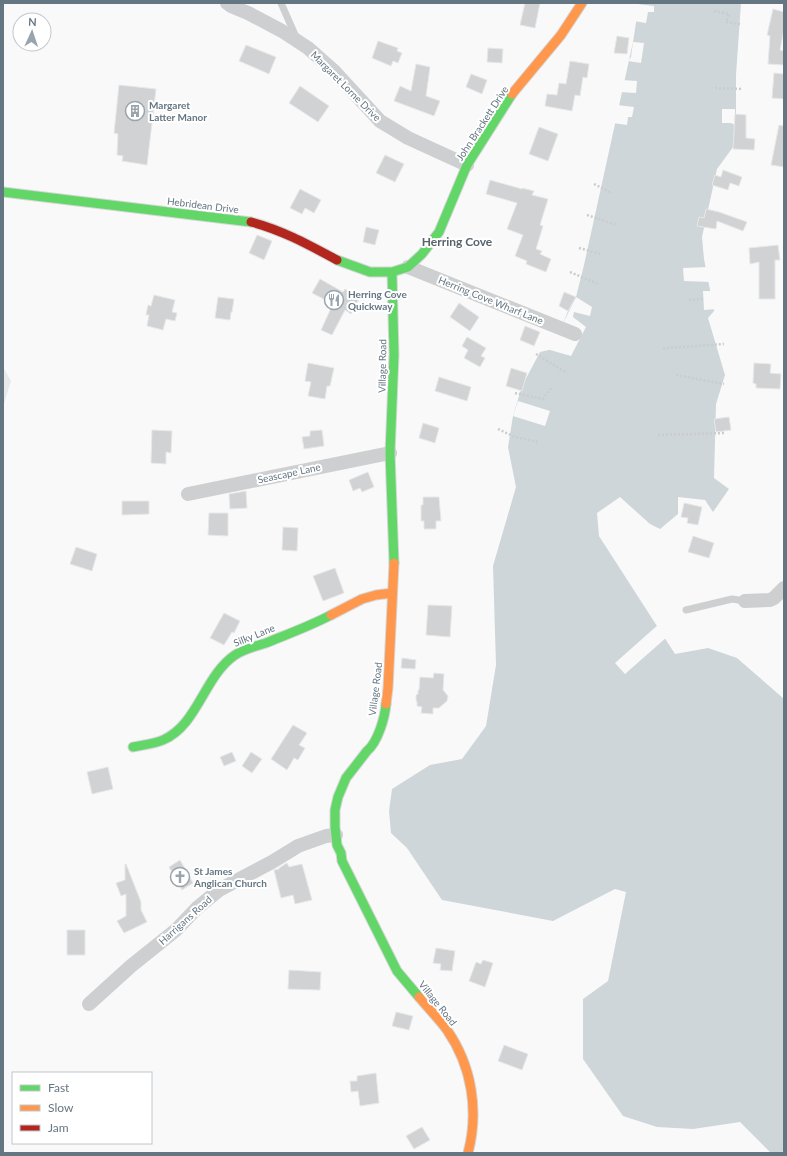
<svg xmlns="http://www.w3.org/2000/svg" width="787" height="1156" font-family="Lato,sans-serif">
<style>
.built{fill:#e8e9e9}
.water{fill:#ced6d9}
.pier{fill:#f9f9f9}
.building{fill:#d0d2d3;stroke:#e8e8e8}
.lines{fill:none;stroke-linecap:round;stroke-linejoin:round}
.fast-casing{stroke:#d5d6d7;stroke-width:11}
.slow-casing{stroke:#d5d6d7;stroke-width:11}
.jam-casing{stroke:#d5d6d7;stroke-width:11}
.path{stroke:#cbcccd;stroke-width:2.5;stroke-dasharray:2 2;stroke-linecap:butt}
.lane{stroke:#cecfd0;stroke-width:7}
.street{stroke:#cecfd0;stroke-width:14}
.fast{stroke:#63d668;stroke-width:9}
.slow{stroke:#ff974d;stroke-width:9}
.jam{stroke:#b3261e;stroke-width:9}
.labels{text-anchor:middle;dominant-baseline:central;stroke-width:4;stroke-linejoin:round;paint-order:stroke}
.street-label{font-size:10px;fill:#657683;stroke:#fff}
.poi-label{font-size:10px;font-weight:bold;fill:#657683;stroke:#fff;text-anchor:start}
.quarter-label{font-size:12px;font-weight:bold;fill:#57646e;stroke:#fff}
</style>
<rect width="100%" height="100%" fill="#f9f9f9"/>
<path class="built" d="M 3,367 L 11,381 L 3,407 Z"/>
<path class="water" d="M 639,3 L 741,3 L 736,75 L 736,143 L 717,169 L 702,237 L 704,259 L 714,311 L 708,318 L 725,375 L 716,404 L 714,478 L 729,489 L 713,512 L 705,500 L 678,497 L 678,514 L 660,529 L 650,524 L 620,497 L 597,513 L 599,536 L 675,654 L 708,648 L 737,658 L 784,699 L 784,1151 L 779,1153 L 771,1153 L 740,1122 L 693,1129 L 657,1127 L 623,1116 L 583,1059 L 583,999 L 608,981 L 626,892 L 615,889 L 553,921 L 442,900 L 407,848 L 391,833 L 389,811 L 392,789 L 430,765 L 462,759 L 486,726 L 496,665 L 493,566 L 516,487 L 508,447 L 513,416 L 522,386 L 540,352 L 553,349 L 568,311 L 576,297 L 584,265 L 633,42 Z"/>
<path class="pier" d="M 637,4 L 654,6 L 654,12 L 648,12 L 646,23 L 634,21 Z
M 633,42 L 644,43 L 641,63 L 628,61 L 631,57 Z
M 622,80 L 637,81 L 636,93 L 620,92 Z
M 617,105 L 634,107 L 632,117 L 628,117 L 627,125 L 613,123 Z
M 722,109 L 735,109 L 735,125 L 731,123 L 722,123 Z
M 708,267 L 711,282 L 684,281 L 683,268 Z
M 703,291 L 712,291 L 716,309 L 704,310 Z
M 576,297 L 592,307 L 590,316 L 574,312 L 573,317 L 586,327 L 571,356 L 550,350 Z
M 518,401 L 550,411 L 545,426 L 513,416 Z
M 659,624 L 667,637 L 625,674 L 615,663 Z"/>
<path class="building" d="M 525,3 L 540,3 L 535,28 L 520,25 Z
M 773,9 L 784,12 L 784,29 L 780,50 L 784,51 L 784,65 L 768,64 L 770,36 L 767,35 Z
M 617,36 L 629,38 L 627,54 L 614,53 Z
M 378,41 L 398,48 L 397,51 L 402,53 L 398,63 L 393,61 L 391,66 L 372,58 Z
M 246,45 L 276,57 L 269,74 L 239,61 Z
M 488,48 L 503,49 L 502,63 L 487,62 Z
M 570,61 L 589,64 L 587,78 L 583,77 L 580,96 L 575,95 L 572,111 L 545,106 L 547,94 L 557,95 L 559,83 L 566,84 Z
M 416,64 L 430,67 L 426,96 L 440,101 L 434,116 L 394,101 L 400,86 L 411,91 Z
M 774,73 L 784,74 L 784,99 L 772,98 Z
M 471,74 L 487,80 L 482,94 L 466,87 Z
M 119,85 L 156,89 L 147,165 L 122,161 L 123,156 L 117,155 L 118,134 L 114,133 Z
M 300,86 L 329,106 L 318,122 L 289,103 Z
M 735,114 L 746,115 L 746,138 L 755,139 L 754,150 L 733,149 Z
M 779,125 L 784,126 L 784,167 L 771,165 Z
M 539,127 L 558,134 L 548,161 L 529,154 Z
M 385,155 L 404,164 L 395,182 L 376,173 Z
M 723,170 L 742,177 L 739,186 L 730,183 L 728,190 L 712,185 L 715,175 L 721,177 Z
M 490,180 L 522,189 L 522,188 L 534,191 L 532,195 L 548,199 L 540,225 L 543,226 L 536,249 L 542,251 L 540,254 L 551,259 L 546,272 L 526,264 L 527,261 L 515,256 L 523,235 L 507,229 L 517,203 L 486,194 Z
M 300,189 L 321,200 L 314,213 L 305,208 L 302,214 L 290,208 Z
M 706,209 L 719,212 L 747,222 L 743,231 L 717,221 L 716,229 L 697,226 L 699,217 L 704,218 Z
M 366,227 L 379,230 L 375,245 L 363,242 Z
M 257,235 L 272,241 L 264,260 L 249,253 Z
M 778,245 L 780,260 L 775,260 L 775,299 L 759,299 L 759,262 L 750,264 L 749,248 Z
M 320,279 L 343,292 L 345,289 L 360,297 L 351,314 L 345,310 L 332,335 L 321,330 L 333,304 L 312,293 Z
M 564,292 L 576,297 L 568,311 L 559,306 Z
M 154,295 L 175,300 L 172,312 L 177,313 L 175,321 L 166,319 L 163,330 L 147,326 L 149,315 L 146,315 L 148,305 L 151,306 Z
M 218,297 L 234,299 L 232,312 L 231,312 L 230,320 L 215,318 Z
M 459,303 L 479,317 L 470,331 L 450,317 Z
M 525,326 L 540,332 L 534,346 L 520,340 Z
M 467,337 L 486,348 L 481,356 L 485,358 L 480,367 L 464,358 L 468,350 L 462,346 Z
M 308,363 L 334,368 L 330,386 L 327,386 L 325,399 L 308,396 L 311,382 L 305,381 Z
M 754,363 L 771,364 L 770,373 L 781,374 L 780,389 L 756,388 L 756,384 L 753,383 Z
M 511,368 L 527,373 L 522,391 L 506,386 Z
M 439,377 L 471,387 L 467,401 L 435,391 Z
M 729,417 L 731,430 L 716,432 L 714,419 Z
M 423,423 L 439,428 L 435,443 L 419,438 Z
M 152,430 L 172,431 L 171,453 L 166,452 L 166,464 L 151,463 Z
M 322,430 L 324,446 L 304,449 L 302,437 L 310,436 L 310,431 Z
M 368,472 L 374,487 L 362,492 L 360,488 L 353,491 L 349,480 Z
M 246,491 L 247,508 L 230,509 L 229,494 Z
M 423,497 L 439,497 L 441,521 L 436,521 L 436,529 L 424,529 L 424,521 L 421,521 L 421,505 L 423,505 Z
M 122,501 L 149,501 L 149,514 L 122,515 Z
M 684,503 L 702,507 L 698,525 L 687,523 L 688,518 L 681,517 Z
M 209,513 L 228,513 L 228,536 L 208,535 Z
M 283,527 L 298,528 L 297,551 L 282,550 Z
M 693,536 L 714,543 L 709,558 L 688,552 Z
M 76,547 L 97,554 L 92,571 L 70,564 Z
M 335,568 L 344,593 L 323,601 L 313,576 Z
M 428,605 L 452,606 L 450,637 L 426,635 Z
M 224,613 L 240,621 L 234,633 L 232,632 L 224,645 L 210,638 Z
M 402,658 L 416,660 L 415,669 L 401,668 Z
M 434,673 L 444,674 L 443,690 L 448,696 L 447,701 L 439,708 L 433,708 L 433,714 L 421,713 L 422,707 L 417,706 L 417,702 L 416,700 L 416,695 L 418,694 L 418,690 L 419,690 L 420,677 L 433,678 Z
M 293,725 L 307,733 L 299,745 L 305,748 L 298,760 L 294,758 L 287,770 L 271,759 Z
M 232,752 L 236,761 L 224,766 L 220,757 Z
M 251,752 L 262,759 L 252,773 L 242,766 Z
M 108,767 L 113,789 L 92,794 L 87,772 Z
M 180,860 L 193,883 L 182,890 L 169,867 Z
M 287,863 L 289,867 L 302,864 L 312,900 L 295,904 L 293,895 L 281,898 L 274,870 L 279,869 L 279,868 Z
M 125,864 L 126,864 L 141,902 L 141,910 L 147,922 L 124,933 L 117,921 L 126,916 L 126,894 L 121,896 L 116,883 L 125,880 Z
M 67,930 L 85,930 L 85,955 L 67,955 Z
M 436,948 L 455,951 L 452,971 L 440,970 L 441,964 L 433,963 Z
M 483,960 L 493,963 L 485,987 L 469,981 L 476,962 L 481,964 Z
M 289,970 L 321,972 L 320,990 L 288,989 Z
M 396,1012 L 413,1016 L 409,1030 L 392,1026 Z
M 504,1045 L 528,1054 L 522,1070 L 498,1061 Z
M 376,1073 L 379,1103 L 360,1106 L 358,1091 L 351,1092 L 350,1081 L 357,1081 L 357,1076 Z
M 422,1127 L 430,1140 L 414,1149 L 406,1136 Z"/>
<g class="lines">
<g class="fast-casing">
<path id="fast" d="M 3,192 L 251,222
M 337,260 L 370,272 L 392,272 L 408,267 L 422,254 L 439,232 L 467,165 L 512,94
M 392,272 L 394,355 L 390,453 L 394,563
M 386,704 C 385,717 378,742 367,751 L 346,778 L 338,797 L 335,810 L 335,827 L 337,845 L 341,853 L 342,861 L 397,971 L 419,997
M 133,747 C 142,745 154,744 163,740 C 198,725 204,676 235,655 C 244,649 256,646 266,643 C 288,634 310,626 331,615"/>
</g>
<g class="slow-casing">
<path id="slow" d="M 512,94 L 561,35 L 582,3
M 331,615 L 362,599 L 376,595 L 392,593
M 386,704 L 388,688 L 394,563
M 419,997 C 428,1008 439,1019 447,1030 C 472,1066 479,1111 468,1153"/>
</g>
<g class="jam-casing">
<path id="jam" d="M 251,222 C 282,230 309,245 337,260"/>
</g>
<path class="path" d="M 714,11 L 729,14 L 726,22 L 740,24
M 715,88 L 743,89
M 594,184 L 612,193
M 587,215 L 617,225
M 579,248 L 601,254
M 570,272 L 598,284
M 689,300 L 703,299
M 663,349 L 668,348 L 724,344
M 536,354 L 567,373
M 676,375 L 724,384
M 515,393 L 543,399 L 551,388
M 498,429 L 515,437 L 538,442
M 658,435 L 726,433"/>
<path class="lane" d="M 281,3 L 296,37
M 686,610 L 732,599 L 745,601"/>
<path class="street" d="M 227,3 L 231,6 L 248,13 L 282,31 L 308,48 L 334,71 L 380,121 L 408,138 L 467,165
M 408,267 L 575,334
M 188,494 L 390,453
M 745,601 L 770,600 L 774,598 L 784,588
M 89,1004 L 131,966 L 176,930 L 197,908 L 219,890 L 272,862 L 298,846 L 326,836 L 336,835"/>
<use href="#fast" class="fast"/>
<use href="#slow" class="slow"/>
<use href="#jam" class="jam"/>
</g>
<defs>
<g id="building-ring" transform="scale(1)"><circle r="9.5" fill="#fff" stroke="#99a4ac" stroke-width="1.5"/><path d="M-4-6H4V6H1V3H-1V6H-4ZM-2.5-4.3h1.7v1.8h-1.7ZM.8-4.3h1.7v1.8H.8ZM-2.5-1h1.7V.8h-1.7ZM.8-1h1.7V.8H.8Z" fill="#99a4ac"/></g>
<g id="restaurant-ring" transform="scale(1)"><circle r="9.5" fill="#fff" stroke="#99a4ac" stroke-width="1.5"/><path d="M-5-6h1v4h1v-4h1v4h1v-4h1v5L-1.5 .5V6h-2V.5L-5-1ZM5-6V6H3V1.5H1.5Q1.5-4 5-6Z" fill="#99a4ac"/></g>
<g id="church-ring" transform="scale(1)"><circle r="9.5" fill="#fff" stroke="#99a4ac" stroke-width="1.5"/><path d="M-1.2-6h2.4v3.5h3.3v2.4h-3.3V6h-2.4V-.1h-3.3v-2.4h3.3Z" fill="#99a4ac"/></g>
</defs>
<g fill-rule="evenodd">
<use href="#building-ring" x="135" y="111"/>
<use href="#restaurant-ring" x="334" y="300"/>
<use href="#church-ring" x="180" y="877"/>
</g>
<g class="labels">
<g class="street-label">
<text transform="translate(346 86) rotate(45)">Margaret Lorne Drive</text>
<text transform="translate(482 123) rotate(-57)">John Brackett Drive</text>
<text transform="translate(203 205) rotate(7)">Hebridean Drive</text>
<text transform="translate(491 300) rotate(22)">Herring Cove Wharf Lane</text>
<text transform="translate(382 366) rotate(-89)">Village Road</text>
<text transform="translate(289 473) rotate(-12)">Seascape Lane</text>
<text transform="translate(254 635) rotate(-22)">Silky Lane</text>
<text transform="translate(375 689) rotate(-83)">Village Road</text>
<text transform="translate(185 920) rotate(-42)">Harrigans Road</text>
<text transform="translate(438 1003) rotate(51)">Village Road</text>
</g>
<g class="poi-label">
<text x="149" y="105">Margaret<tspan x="149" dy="12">Latter Manor</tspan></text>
<text x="348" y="294">Herring Cove<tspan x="348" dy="12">Quickway</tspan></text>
<text x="194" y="871">St James<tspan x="194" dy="12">Anglican Church</tspan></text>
</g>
<g class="quarter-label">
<text x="457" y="241">Herring Cove</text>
</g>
</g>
<rect width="787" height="1156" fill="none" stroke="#657683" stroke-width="8"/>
<rect x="12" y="1072" width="140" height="72" fill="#ffffff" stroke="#c1c8cd"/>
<rect x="20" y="1085" width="20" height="6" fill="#63d668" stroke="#c1c8cd"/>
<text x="48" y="1092" font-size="12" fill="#657683">Fast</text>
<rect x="20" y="1105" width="20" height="6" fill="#ff974d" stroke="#c1c8cd"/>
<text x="48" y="1112" font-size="12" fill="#657683">Slow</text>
<rect x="20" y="1125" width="20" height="6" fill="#b3261e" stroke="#c1c8cd"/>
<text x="48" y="1132" font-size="12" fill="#657683">Jam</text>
<g transform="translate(32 32) rotate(3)"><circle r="19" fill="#ffffff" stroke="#c1c8cd"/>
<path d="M0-3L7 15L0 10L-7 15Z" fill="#99a4ac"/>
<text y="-6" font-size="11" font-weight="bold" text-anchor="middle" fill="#657683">N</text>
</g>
</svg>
